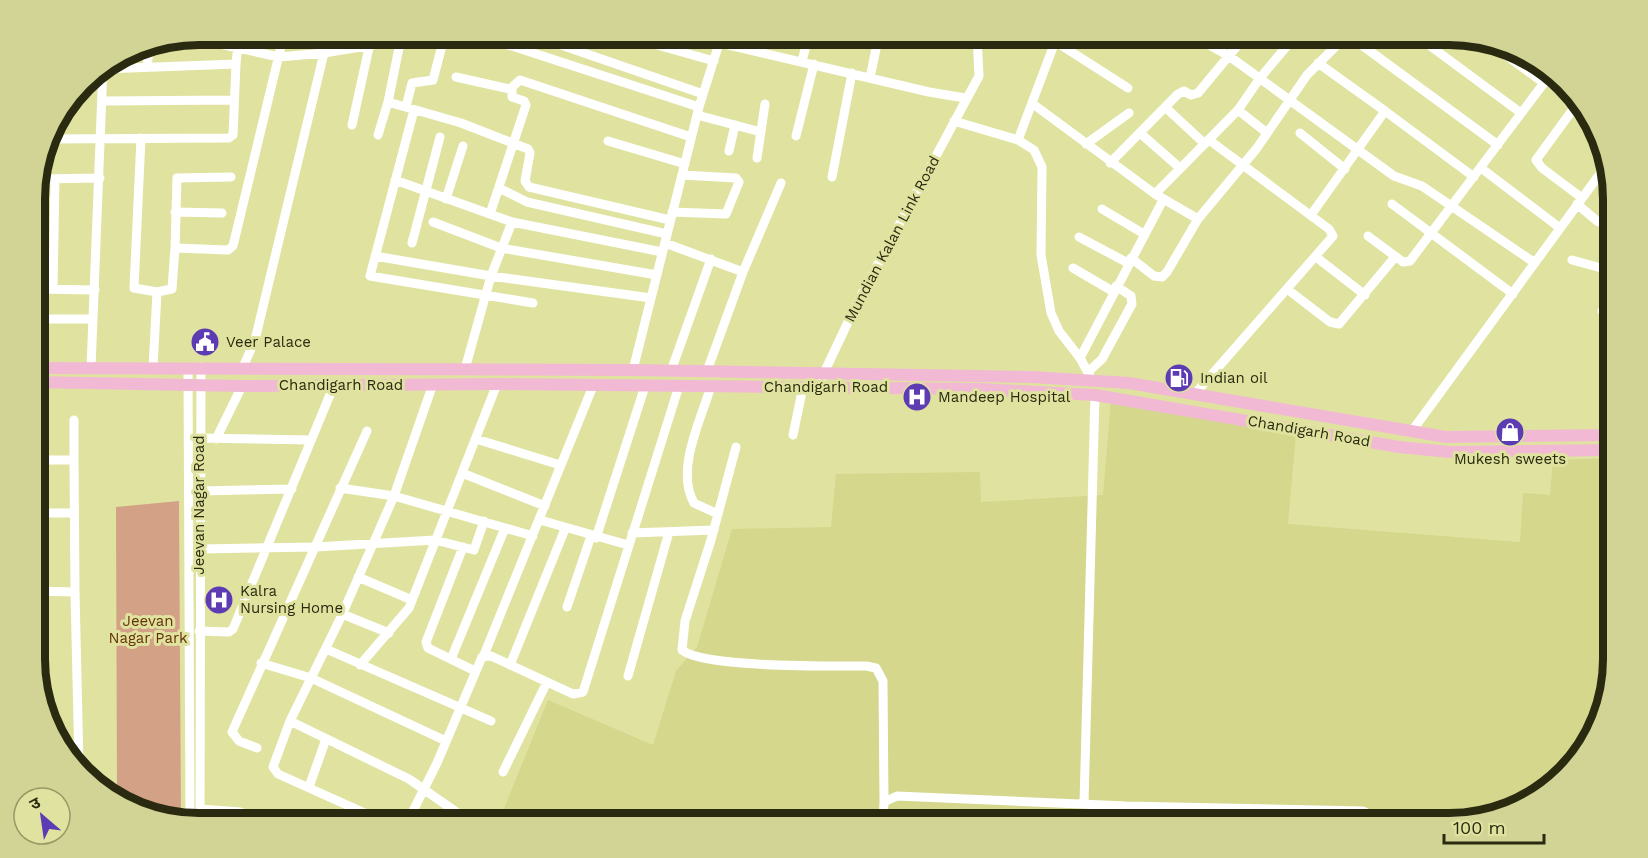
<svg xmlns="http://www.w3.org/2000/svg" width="1648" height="858" font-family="'Work Sans','Noto Sans Devanagari',sans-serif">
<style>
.built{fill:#d4d78c}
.green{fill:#d3a185}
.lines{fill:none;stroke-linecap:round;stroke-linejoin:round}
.minor{stroke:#fff;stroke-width:9}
.major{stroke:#f1b9d4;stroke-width:12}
.labels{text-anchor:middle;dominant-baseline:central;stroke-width:6;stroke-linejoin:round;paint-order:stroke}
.street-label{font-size:15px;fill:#2a2a10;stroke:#e0e3a0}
.poi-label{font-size:15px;fill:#2a2a10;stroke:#e0e3a0;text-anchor:start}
.park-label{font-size:15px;fill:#652f09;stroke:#e0e3a0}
.rim{fill:none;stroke:#2a2a10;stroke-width:8}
</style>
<rect width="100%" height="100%" fill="#e0e3a0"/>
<path class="built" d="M 1111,399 L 1296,434 L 1288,524 L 1520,542 L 1523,493 L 1550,495 L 1553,460 L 1613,458 L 1613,660 L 1596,732 L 1540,796 L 1460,823 L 498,823 L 548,700 L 653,745 L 676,671 L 697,647 L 732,529 L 831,527 L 836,474 L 980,472 L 981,502 L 1103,495 Z"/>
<path class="green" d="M 179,501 L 181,819 L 126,806 L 117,799 L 116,507 Z"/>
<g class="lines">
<path class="minor" d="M 463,34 L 512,46 L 699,107
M 529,34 L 703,94
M 618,34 L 714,61
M 1190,34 L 1229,56 L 1394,176 L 1422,186 L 1535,263
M 1414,34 L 1521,113
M 1348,35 L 1498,145
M 187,37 L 279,57 L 324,53 L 328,34
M 1056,42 L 1128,88
M 400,43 L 388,102 L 461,123 L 528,149 L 530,153 L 525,181 L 529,187 L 670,220
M 720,43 L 929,92 L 965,98
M 1492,45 L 1544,83
M 802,61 L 809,34
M 236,64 L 239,34
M 147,66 L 150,44
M 456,77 L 510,89 L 520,80 L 691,137
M 870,78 L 879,34
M 102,101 L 234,100
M 1033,104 L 1155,194 L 1198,219
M 406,107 L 412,83 L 433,80 L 445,34
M 1165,107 L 1205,144
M 414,110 L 370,276 L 533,303
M 1238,110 L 1267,133
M 1385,111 L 1474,177
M 1571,112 L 1536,160 L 1542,168 L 1582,198
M 697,115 L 761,132
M 954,121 L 1018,140 L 1058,34
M 352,125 L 372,34
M 1140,133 L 1180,168
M 1300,133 L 1345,169
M 378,135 L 388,102
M 796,136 L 814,64
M 141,138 L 134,288 L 157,292 L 153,368
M 48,139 L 229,138 L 233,135 L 236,64 L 103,69
M 1018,140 L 1034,150 L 1042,167 L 1041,255 L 1051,313 L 1059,331 L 1080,358 L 1092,380
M 608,141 L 685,164
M 1086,144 L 1129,113
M 729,151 L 735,125
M 757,158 L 765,104
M 1110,163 L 1178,94 L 1184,91 L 1191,95 L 1198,93 L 1247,34
M 1481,168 L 1560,228
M 832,177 L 852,73
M 37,179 L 100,178
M 395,180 L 512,222 L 662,252
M 499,188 L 527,202 L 667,234
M 1155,194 L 1238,110 L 1260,78 L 1297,34
M 446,199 L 463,146
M 1392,204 L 1513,294
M 1577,204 L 1597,221 L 1612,227
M 1102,209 L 1144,234
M 175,212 L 222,213
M 672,212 L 726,214 L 739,182 L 736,178 L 682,175
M 490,214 L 526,105 L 524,101 L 512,97 L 512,88
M 1311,215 L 1385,111 L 1318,63
M 433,222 L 501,248 L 657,275
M 1604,224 L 1612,210
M 1368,236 L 1403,262 L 1410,261 L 1550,75
M 1079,237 L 1128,263
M 412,243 L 440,137
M 665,243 L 743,272
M 175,248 L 177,178 L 231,177
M 375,256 L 491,276 L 651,298
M 1316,257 L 1365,295
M 1131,258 L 1154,276 L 1162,277 L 1167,272 L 1198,219 L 1257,148 L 1307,75 L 1348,34
M 1572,260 L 1612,271
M 1073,268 L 1114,292
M 35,289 L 95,290
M 53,289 L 55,179
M 1287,289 L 1330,322 L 1339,324 L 1395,257
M 157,292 L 172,289 L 175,248 L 228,250 L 233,246 L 284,34
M 1602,311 L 1613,314
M 35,319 L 91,319
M 1080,358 L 1163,200
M 243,367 L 255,340 L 324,53 L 439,34
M 91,368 L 103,67
M 188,368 L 190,821
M 465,369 L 491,276 L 512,222
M 633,370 L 699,107 L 722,34
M 671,371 L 711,259
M 707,371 L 743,272 L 781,183
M 1088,372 L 1102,359 L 1132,304 L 1131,296 L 1116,286
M 822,377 L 858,301 L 979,76 L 977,34
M 711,386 C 701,420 675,470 694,503 L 718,514
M 1194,395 L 1333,236 L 1329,229 L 1209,140
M 1412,431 L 1602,171
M 793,435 L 803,387
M 199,438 L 311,440
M 216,439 L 242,386
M 476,439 L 560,465
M 736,447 L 711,540 L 685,621 L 682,650 C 703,668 833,666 866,666 L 876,668 L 883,681 L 884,802
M 35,460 L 74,460 L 74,420
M 74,460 L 75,592
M 462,473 L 545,506
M 340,488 L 394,496 L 533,536
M 199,491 L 292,489
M 36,513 L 74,513
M 540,520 L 628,545
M 632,533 L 714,530
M 596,538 L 645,386
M 463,547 L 426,642 L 428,648 L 475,671
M 199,549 L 316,547 L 435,540 L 474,550 L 484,521
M 358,577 L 412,600
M 36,591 L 75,592 L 79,765
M 567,607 L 591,536
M 342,614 L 389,633
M 199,631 L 229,632 L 233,629 L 334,385
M 326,649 L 491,721
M 484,655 L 593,386
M 451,659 L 505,528
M 261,663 L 311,678 L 446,741
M 360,665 L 409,608 L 497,384
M 510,665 L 565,529
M 628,676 L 669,532
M 290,721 L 409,779 L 472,823
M 257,748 L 239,741 L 232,732 L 367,431
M 503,772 L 547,682
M 309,787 L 326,739
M 1084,803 L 1095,395
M 200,809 L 240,812 L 267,823
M 200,823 L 201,367
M 387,823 L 278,774 L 273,767 L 290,721 L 341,617 L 394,496 L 433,384
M 407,823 L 437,763 L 482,657 L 491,656 L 573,694 L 583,692 L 679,386
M 883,823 L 884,802 L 897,796 L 1126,806 L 1363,811 L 1372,816 L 1373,823"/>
<path class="major" d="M 35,368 L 633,370 L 1032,377 L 1129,383 L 1446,437 L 1613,435
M 35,382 L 242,386 L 497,384 L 981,389 L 1095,395 L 1399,447 L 1450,452 L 1613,450"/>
</g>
<defs>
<g id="civic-disc" transform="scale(1.5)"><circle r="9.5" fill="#5c3bb3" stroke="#e0e3a0"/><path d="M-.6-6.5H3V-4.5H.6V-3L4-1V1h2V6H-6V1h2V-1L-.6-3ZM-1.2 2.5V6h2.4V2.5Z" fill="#fff"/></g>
<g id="fuel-disc" transform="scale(1.5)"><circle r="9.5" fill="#5c3bb3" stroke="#e0e3a0"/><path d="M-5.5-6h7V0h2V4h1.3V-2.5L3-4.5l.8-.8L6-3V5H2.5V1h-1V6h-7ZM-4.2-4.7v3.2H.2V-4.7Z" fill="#fff"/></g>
<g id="hospital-disc" transform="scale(1.5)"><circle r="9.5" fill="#5c3bb3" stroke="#e0e3a0"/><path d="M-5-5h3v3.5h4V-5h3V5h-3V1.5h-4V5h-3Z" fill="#fff"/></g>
<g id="shop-disc" transform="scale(1.5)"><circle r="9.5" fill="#5c3bb3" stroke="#e0e3a0"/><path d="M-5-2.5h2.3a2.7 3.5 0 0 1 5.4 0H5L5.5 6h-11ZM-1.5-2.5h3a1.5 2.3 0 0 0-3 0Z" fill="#fff"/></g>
</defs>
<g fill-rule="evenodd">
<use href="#civic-disc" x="205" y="342"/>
<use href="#fuel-disc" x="1179" y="378"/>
<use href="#hospital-disc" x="917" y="397"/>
<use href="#shop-disc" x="1510" y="432"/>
<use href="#hospital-disc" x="219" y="600"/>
</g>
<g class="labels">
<g class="street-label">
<text transform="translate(892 239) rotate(-62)">Mundian Kalan Link Road</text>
<text x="341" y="385">Chandigarh Road</text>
<text x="826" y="387">Chandigarh Road</text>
<text transform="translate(1309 431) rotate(10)">Chandigarh Road</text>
<text transform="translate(199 505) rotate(-90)">Jeevan Nagar Road</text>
</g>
<g class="poi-label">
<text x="226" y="342">Veer Palace</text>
<text x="1200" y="378">Indian oil</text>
<text x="938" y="397">Mandeep Hospital</text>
<text x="1510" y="459" text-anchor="middle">Mukesh sweets</text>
<text x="240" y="591">Kalra<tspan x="240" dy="17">Nursing Home</tspan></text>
</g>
<g class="park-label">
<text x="148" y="621">Jeevan<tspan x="148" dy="17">Nagar Park</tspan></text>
</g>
</g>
<path d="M0 0H1648V858H0ZM199 45H1449A154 154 0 0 1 1603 199V659A154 154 0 0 1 1449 813H199A154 154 0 0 1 45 659V199A154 154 0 0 1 199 45Z" fill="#d1d494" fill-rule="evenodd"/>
<path class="rim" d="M199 45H1449A154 154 0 0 1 1603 199V659A154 154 0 0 1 1449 813H199A154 154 0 0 1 45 659V199A154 154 0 0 1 199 45Z"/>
<g transform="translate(42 816) rotate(331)"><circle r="28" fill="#e0e3a0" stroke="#979966" stroke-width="1.5"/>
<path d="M0-4.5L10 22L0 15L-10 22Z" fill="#5c3bb3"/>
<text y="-9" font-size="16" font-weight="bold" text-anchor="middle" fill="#2a2a10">उ</text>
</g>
<path d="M1444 834v9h100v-9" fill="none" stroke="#2a2a10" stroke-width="3"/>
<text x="1453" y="834" font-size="18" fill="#2a2a10" stroke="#e0e3a0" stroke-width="4.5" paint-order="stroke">100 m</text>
</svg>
